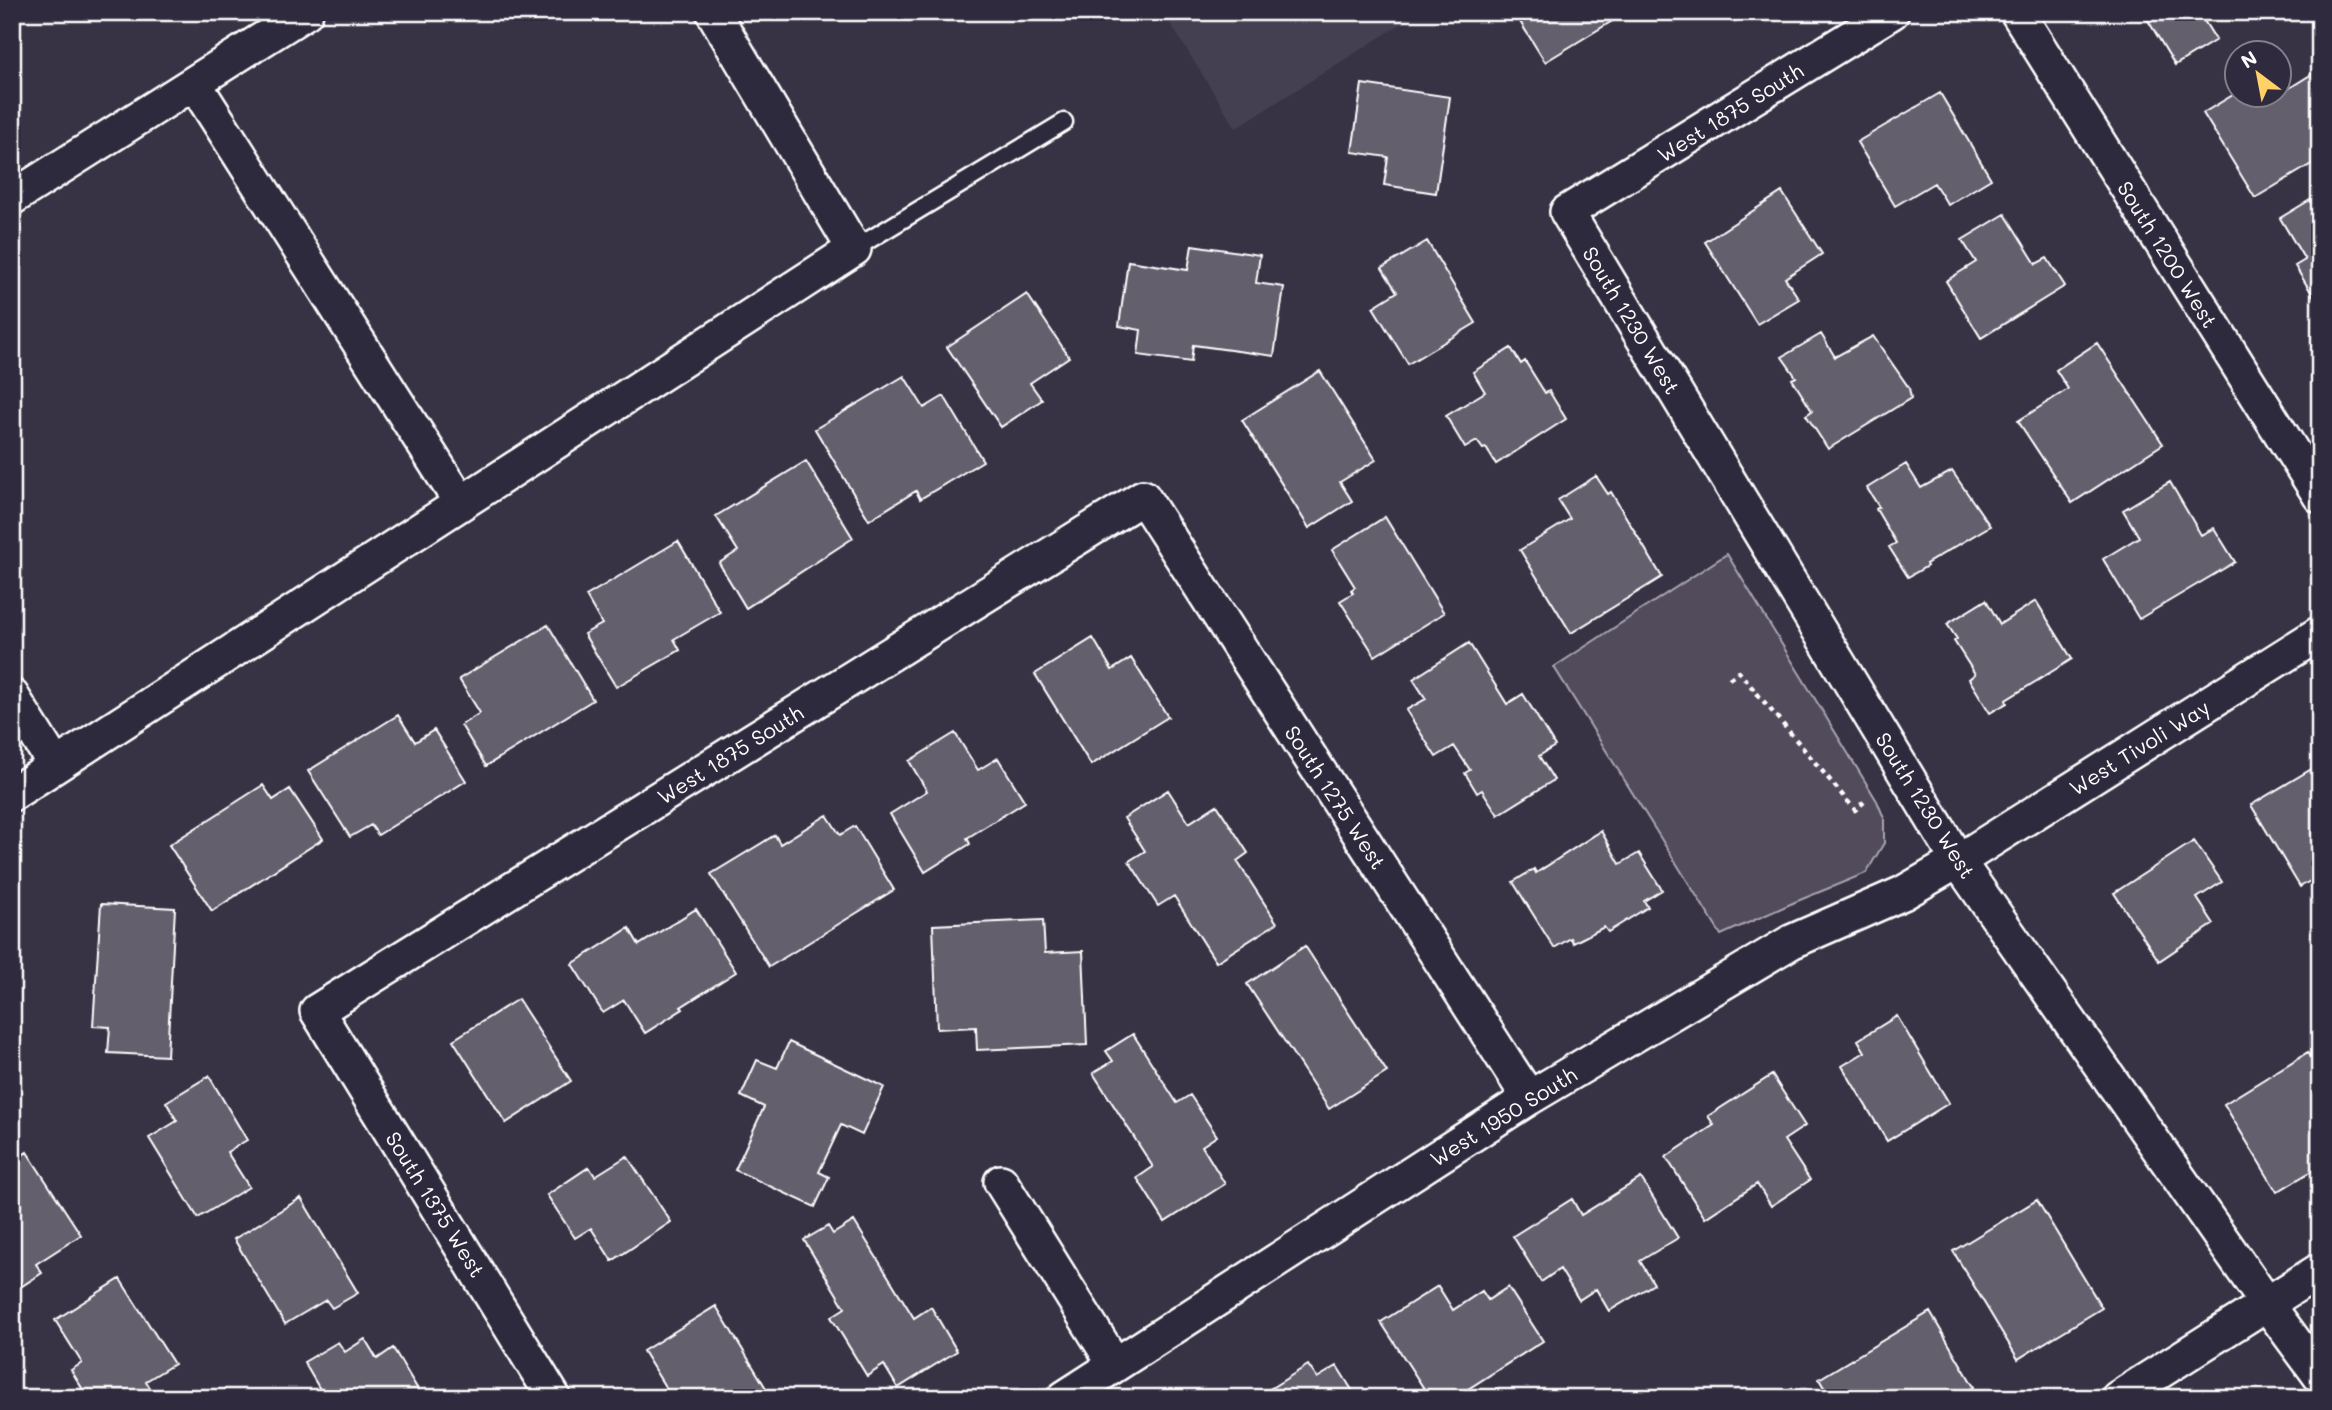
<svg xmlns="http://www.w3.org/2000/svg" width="2332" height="1410" font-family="Mali,sans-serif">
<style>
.built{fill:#444051}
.green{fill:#514c5c;stroke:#a8a6ae;stroke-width:2}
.building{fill:#635f6d;stroke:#fff;stroke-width:2}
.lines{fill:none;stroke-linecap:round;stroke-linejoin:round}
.service-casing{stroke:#fff;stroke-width:21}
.minor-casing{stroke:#fff;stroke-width:38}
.path{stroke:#fff;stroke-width:4.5;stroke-dasharray:5 5;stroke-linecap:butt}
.service{stroke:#2f2a3d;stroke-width:16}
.minor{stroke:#2f2a3d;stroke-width:33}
.labels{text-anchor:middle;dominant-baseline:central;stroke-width:5;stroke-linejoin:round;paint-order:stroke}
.street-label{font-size:21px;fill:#fff;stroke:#2f2a3d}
</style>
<rect width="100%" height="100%" fill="#373345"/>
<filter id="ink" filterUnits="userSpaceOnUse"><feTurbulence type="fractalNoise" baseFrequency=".0143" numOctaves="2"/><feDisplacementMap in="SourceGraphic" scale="14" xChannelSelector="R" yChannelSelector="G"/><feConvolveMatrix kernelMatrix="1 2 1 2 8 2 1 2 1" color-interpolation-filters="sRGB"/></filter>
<g filter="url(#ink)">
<path class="built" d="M 1163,12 L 1420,12 L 1236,128 Z"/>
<path class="green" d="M 1727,554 L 1877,801 L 1884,818 L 1884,843 L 1866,873 L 1795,902 L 1721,935 L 1554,667 Z"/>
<path class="building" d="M 1514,12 L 1627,12 L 1545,62 Z
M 2143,12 L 2214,12 L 2203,19 L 2216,40 L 2175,65 Z
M 2320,69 L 2320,159 L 2255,198 L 2203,113 L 2238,92 L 2238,94 L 2262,94 L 2267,102 Z
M 1362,84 L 1450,97 L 1436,193 L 1384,185 L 1388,157 L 1352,152 Z
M 1940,93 L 1991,179 L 1948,205 L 1934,183 L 1895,206 L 1857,142 Z
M 1782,192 L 1822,254 L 1785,278 L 1799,299 L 1757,324 L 1705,242 Z
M 2320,194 L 2320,305 L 2319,305 L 2295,266 L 2305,260 L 2280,218 Z
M 2005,214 L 2036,264 L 2047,258 L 2065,286 L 1981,338 L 1946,281 L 1976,262 L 1962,240 Z
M 1427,241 L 1476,323 L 1408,364 L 1373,307 L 1397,292 L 1382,268 Z
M 1192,245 L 1260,255 L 1256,283 L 1284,287 L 1274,356 L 1193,345 L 1191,362 L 1138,355 L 1141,330 L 1119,326 L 1128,261 L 1188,270 Z
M 1027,294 L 1069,357 L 1030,383 L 1042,400 L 1001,427 L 947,347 Z
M 1821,334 L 1835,357 L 1873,336 L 1909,388 L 1911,398 L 1828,449 L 1806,415 L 1812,411 L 1792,379 L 1796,377 L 1782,357 Z
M 2097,343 L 2163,444 L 2072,503 L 2018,421 L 2068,389 L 2056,370 Z
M 1511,348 L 1521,364 L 1525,361 L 1545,393 L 1549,391 L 1566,419 L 1496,464 L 1486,448 L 1483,449 L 1477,441 L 1465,448 L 1446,416 L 1485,392 L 1473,372 Z
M 1320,371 L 1376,460 L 1340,482 L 1352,501 L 1309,528 L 1242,420 Z
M 904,376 L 924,408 L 944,396 L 983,461 L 920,499 L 916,491 L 869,520 L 815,429 Z
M 806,461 L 853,538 L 746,608 L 719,563 L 738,551 L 716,516 Z
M 1906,464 L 1921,488 L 1952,471 L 1990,526 L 1926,564 L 1927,566 L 1908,577 L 1889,547 L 1896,543 L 1876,509 L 1879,507 L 1867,488 Z
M 1596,476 L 1608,494 L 1611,492 L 1662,577 L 1571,633 L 1520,550 L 1570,519 L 1558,500 Z
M 2170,482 L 2201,535 L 2214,528 L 2235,562 L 2139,619 L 2103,559 L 2139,537 L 2123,510 Z
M 1385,517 L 1444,613 L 1375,656 L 1340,601 L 1353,593 L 1351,590 L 1355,587 L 1332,550 Z
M 678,541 L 720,612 L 674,639 L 680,650 L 616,687 L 584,634 L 602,624 L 586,596 Z
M 1986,600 L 2000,624 L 2036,601 L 2072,659 L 2006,700 L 2007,703 L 1990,713 L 1969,679 L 1975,674 L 1954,641 L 1957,639 L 1947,624 Z
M 548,625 L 593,700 L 486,766 L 461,725 L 480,713 L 459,679 Z
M 1093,638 L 1112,670 L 1131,658 L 1168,717 L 1091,765 L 1035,674 Z
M 1469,643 L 1507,704 L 1523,694 L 1555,746 L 1539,756 L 1554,780 L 1498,815 L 1482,790 L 1477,793 L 1465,773 L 1470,770 L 1454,746 L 1436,757 L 1406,710 L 1426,699 L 1413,679 Z
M 398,715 L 415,742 L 434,730 L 466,781 L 378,835 L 371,825 L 350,837 L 308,771 Z
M 955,733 L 978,770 L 998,758 L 1025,802 L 967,838 L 970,844 L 925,872 L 890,814 L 927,791 L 909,761 Z
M 2320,764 L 2320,875 L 2300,887 L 2251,805 Z
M 263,785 L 273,800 L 290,789 L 323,839 L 212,911 L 169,845 Z
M 1168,790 L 1189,823 L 1217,805 L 1248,853 L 1237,861 L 1277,923 L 1216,962 L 1174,896 L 1158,906 L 1129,861 L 1145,851 L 1124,818 Z
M 827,815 L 840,835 L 855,826 L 894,890 L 769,967 L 711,874 L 775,835 L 780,844 Z
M 1601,831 L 1620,864 L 1639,853 L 1662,890 L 1644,901 L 1648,907 L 1608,932 L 1604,927 L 1573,943 L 1571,938 L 1554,948 L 1513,882 L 1534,869 L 1536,873 Z
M 2194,841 L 2222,882 L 2197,898 L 2214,924 L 2159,961 L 2114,893 Z
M 101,904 L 175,908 L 167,1056 L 108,1053 L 110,1027 L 93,1026 Z
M 696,909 L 736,972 L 681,1007 L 683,1009 L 645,1033 L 624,1000 L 603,1013 L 572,964 L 629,928 L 639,945 Z
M 1043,920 L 1045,953 L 1083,951 L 1087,1045 L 977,1050 L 976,1027 L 937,1029 L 933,925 Z
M 1305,946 L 1387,1072 L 1329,1109 L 1247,984 Z
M 518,999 L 571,1081 L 506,1123 L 453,1040 Z
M 1897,1016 L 1949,1103 L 1887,1141 L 1842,1066 L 1865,1052 L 1858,1040 Z
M 1133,1034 L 1177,1103 L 1190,1095 L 1217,1136 L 1202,1146 L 1225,1184 L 1165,1222 L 1137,1178 L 1153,1167 L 1093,1073 L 1113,1061 L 1106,1051 Z
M 789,1042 L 884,1087 L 862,1135 L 841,1125 L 819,1172 L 829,1177 L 815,1207 L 735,1170 L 764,1107 L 741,1096 L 757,1060 L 777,1068 Z
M 2308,1052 L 2320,1072 L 2320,1166 L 2277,1192 L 2224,1104 Z
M 1772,1075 L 1805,1126 L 1784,1140 L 1810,1180 L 1771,1206 L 1757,1184 L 1705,1218 L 1666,1157 L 1714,1125 L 1708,1116 Z
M 209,1076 L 247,1140 L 227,1152 L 249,1187 L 198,1218 L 149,1138 L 177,1121 L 166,1102 Z
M 27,1152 L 81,1235 L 36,1264 L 42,1273 L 22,1286 L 12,1271 L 12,1162 Z
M 627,1156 L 671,1222 L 612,1261 L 591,1228 L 575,1238 L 547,1195 L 589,1167 L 595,1176 Z
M 1641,1178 L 1678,1238 L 1640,1261 L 1654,1284 L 1609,1311 L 1596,1289 L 1579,1300 L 1560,1269 L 1541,1282 L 1513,1236 L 1572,1199 L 1581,1215 Z
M 301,1198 L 358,1293 L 332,1308 L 326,1300 L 285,1324 L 234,1239 Z
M 2037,1200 L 2102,1308 L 2018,1359 L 1953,1251 Z
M 854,1221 L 914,1318 L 931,1307 L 957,1351 L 898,1388 L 884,1365 L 867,1376 L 831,1317 L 845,1308 L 804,1240 L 828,1226 L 833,1234 Z
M 120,1279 L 174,1364 L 146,1381 L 156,1398 L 88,1398 L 71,1370 L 82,1363 L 55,1320 Z
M 1438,1286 L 1453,1310 L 1482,1291 L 1488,1300 L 1508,1287 L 1543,1341 L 1454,1398 L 1430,1398 L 1381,1322 Z
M 716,1306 L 772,1398 L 672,1398 L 643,1351 Z
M 1930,1312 L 1974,1387 L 1956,1398 L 1830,1398 L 1819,1379 Z
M 365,1339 L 377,1359 L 393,1348 L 423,1398 L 325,1398 L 304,1362 L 338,1342 L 345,1352 Z
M 1308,1365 L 1317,1378 L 1337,1366 L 1357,1398 L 1262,1398 L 1267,1395 L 1265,1392 Z
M 1792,1388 L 1798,1398 L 1777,1398 Z"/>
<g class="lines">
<g class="service-casing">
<path id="service" d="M 854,249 L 1064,122"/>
</g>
<g class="minor-casing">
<path id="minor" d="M 1892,12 L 1567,212 L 1958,861 L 2267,1304 L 2320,1376
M 2017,12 L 2320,496
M 194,83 L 461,503
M 12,198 L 306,12
M 12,696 L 55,765
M 12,794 L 854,249 L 713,12
M 1001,1182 L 1115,1365
M 554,1398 L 317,1011 L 1143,497 L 1529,1098
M 1064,1398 L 1529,1098 L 1791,942 L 1903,893 L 1958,861 L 2320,633
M 2118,1398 L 2320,1270"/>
</g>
<path class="path" d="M 1729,679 L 1739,672 L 1855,810 L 1864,802"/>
<use href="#service" class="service"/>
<use href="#minor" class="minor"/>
</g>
</g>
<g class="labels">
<g class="street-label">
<text transform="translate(1730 112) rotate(-32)">West 1875 South</text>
<text transform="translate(2168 254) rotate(58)">South 1200 West</text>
<text transform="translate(1632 320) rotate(59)">South 1230 West</text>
<text transform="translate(2139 747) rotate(-32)">West Tivoli Way</text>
<text transform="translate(730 754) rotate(-32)">West 1875 South</text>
<text transform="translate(1336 797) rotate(57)">South 1275 West</text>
<text transform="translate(1926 805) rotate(58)">South 1230 West</text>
<text transform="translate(1503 1116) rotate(-32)">West 1950 South</text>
<text transform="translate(436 1204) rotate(58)">South 1375 West</text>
</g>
</g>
<rect width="2332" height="1410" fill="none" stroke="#2f2a3d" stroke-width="42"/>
<rect x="21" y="21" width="2290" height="1368" fill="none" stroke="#fff" stroke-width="2.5" filter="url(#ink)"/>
<g transform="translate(2258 74) rotate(328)"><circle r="33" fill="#2f2a3d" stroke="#827f8b" stroke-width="2"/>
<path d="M0-5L12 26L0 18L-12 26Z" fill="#ffd166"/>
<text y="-10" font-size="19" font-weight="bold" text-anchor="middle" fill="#ffffff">N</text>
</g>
</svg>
